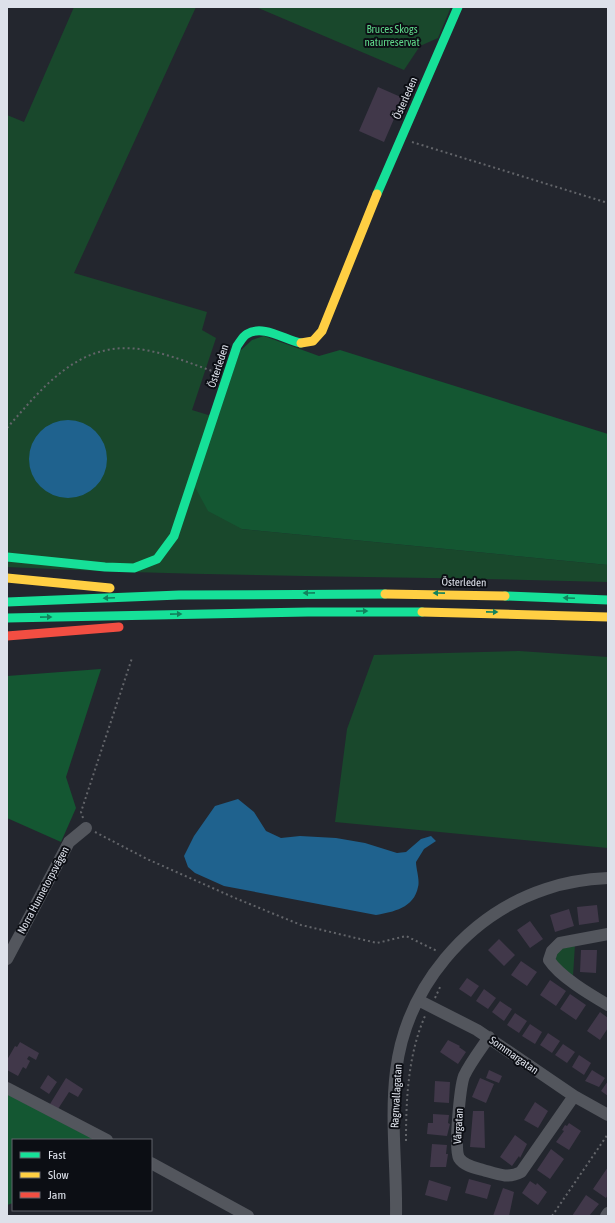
<svg xmlns="http://www.w3.org/2000/svg" width="615" height="1223" font-family="'Asap Condensed',sans-serif">
<style>
.green{fill:#19482c}
.forest{fill:#145732}
.water{fill:#1f628e}
.building{fill:#41384a}
.lines{fill:none;stroke-linecap:round;stroke-linejoin:round}
.path{stroke:#63656a;stroke-width:2;stroke-dasharray:2 3;stroke-linecap:butt}
.street{stroke:#53565d;stroke-width:12}
.fast{stroke:#16e098;stroke-width:9}
.slow{stroke:#ffcf43;stroke-width:9}
.jam{stroke:#f24e42;stroke-width:9}
.oneway{fill:#12825d}
.labels{text-anchor:middle;dominant-baseline:central;stroke-width:4;stroke-linejoin:round;paint-order:stroke}
.park-label{font-size:11px;fill:#60db8c;stroke:#0c0e14}
.street-label{font-size:11px;fill:#dde1ea;stroke:#0c0e14}
</style>
<rect width="100%" height="100%" fill="#23262e"/>
<path class="green" d="M 74,7 L 196,7 L 74,273 L 207,312 L 202,330 L 216,338 L 192,410 L 218,418 L 242,529 L 608,565 L 608,582 C 408,576 207,577 7,567 L 7,115 L 24,122 Z
M 256,7 L 451,7 L 438,38 L 420,46 L 404,70 Z
M 519,651 L 608,657 L 608,848 L 335,822 L 347,729 L 374,655 Z
M 575,944 L 573,976 L 556,962 L 555,957 L 560,948 Z"/>
<path class="forest" d="M 264,336 L 319,356 L 340,350 L 608,434 L 608,565 L 242,529 L 208,511 L 195,487 L 240,351 L 252,340 Z
M 101,669 L 66,777 L 76,808 L 61,842 L 7,818 L 7,676 Z
M 7,1094 L 95,1140 L 13,1140 L 13,1203 L 7,1205 Z"/>
<path class="water" d="M29 459a39 39 0 1 1 78 0a39 39 0 1 1-78 0Z
M 238,799 L 254,812 L 266,831 L 281,838 L 300,836 L 336,838 L 365,843 L 397,853 L 406,852 L 421,839 L 431,836 L 436,841 L 424,849 L 416,862 C 416,869 420,880 418,887 C 414,908 393,912 376,915 L 224,886 L 195,873 L 188,867 L 184,856 L 194,836 L 215,806 Z"/>
<path class="building" d="M 378,87 L 403,98 L 384,142 L 359,131 Z
M 221,346 L 224,347 L 221,356 L 218,354 Z
M 597,905 L 599,922 L 579,925 L 577,907 Z
M 569,909 L 574,926 L 555,932 L 550,915 Z
M 530,921 L 543,939 L 530,948 L 517,930 Z
M 499,939 L 515,955 L 504,966 L 488,950 Z
M 581,950 L 597,950 L 596,973 L 580,972 Z
M 521,961 L 537,972 L 527,986 L 511,975 Z
M 467,978 L 479,986 L 471,997 L 459,989 Z
M 550,980 L 566,991 L 556,1006 L 540,995 Z
M 484,989 L 496,998 L 488,1009 L 476,1001 Z
M 570,994 L 586,1005 L 576,1020 L 560,1009 Z
M 500,1001 L 512,1009 L 504,1021 L 492,1012 Z
M 600,1012 L 608,1018 L 608,1028 L 600,1040 L 587,1031 Z
M 515,1013 L 527,1021 L 519,1033 L 507,1025 Z
M 530,1024 L 542,1032 L 535,1044 L 522,1036 Z
M 548,1033 L 560,1041 L 552,1053 L 540,1045 Z
M 448,1040 L 460,1046 L 459,1047 L 466,1052 L 458,1064 L 440,1052 Z
M 20,1042 L 39,1053 L 36,1060 L 29,1056 L 27,1059 L 30,1061 L 26,1069 L 23,1067 L 18,1076 L 7,1070 L 7,1060 L 15,1046 L 17,1047 Z
M 563,1044 L 575,1052 L 567,1063 L 555,1055 Z
M 579,1055 L 591,1063 L 584,1075 L 572,1067 Z
M 489,1070 L 502,1076 L 499,1083 L 486,1078 Z
M 592,1070 L 605,1078 L 599,1087 L 585,1081 Z
M 48,1075 L 57,1082 L 49,1094 L 40,1088 Z
M 66,1078 L 83,1089 L 78,1097 L 69,1092 L 58,1109 L 50,1104 Z
M 480,1078 L 494,1084 L 486,1103 L 472,1097 Z
M 435,1081 L 450,1082 L 449,1103 L 434,1102 Z
M 608,1081 L 608,1096 L 601,1091 Z
M 535,1102 L 548,1111 L 538,1128 L 524,1120 Z
M 473,1111 L 484,1111 L 485,1148 L 470,1147 Z
M 433,1114 L 449,1115 L 448,1123 L 450,1124 L 447,1136 L 427,1134 L 428,1123 L 433,1123 Z
M 569,1123 L 581,1131 L 569,1150 L 556,1142 L 564,1131 L 562,1130 L 565,1125 L 567,1126 Z
M 515,1135 L 527,1144 L 520,1158 L 519,1156 L 512,1166 L 500,1157 Z
M 432,1144 L 447,1145 L 446,1154 L 448,1154 L 446,1167 L 430,1167 Z
M 551,1149 L 564,1159 L 550,1179 L 537,1170 Z
M 608,1167 L 608,1195 L 606,1198 L 593,1189 Z
M 469,1179 L 491,1185 L 487,1199 L 465,1193 Z
M 429,1180 L 451,1187 L 447,1201 L 425,1195 Z
M 530,1181 L 536,1185 L 537,1183 L 547,1192 L 538,1205 L 522,1193 Z
M 503,1188 L 514,1192 L 509,1216 L 493,1216 Z
M 586,1195 L 599,1204 L 589,1216 L 572,1216 Z"/>
<g class="lines">
<path class="path" d="M 412,142 L 608,203
M 7,428 C 44,386 81,338 145,350 C 169,354 192,364 215,372
M 83,818 L 81,812 L 132,658
M 95,832 L 147,859 L 235,898 L 301,925 L 377,943 L 406,936 L 437,951
M 435,998 L 441,985
M 406,1141 C 406,1099 408,1055 425,1016
M 552,1216 L 608,1134"/>
<path class="street" d="M 608,934 L 560,943 L 552,951 L 549,960 C 560,977 591,995 608,1005
M 7,959 L 69,842 L 86,828
M 418,1000 L 477,1030 L 574,1096 L 608,1115
M 489,1037 C 481,1049 470,1063 464,1076 C 460,1087 454,1149 459,1158 C 464,1166 476,1168 483,1170 C 497,1174 508,1179 521,1172 L 574,1096
M 7,1088 L 107,1140
M 151,1163 L 248,1216
M 396,1216 C 397,1168 390,1119 396,1071 C 406,988 467,915 546,889 C 566,882 587,879 608,878
M 606,1216 L 608,1213"/>
<path class="fast" d="M 377,194 L 458,7
M 7,557 L 105,567 L 134,568 L 157,559 L 174,536 L 237,346 C 240,342 243,336 247,334 C 263,324 285,340 301,343
M 505,596 L 608,600
M 7,602 L 179,595 L 385,594
M 7,618 L 308,612 L 422,612"/>
<path class="slow" d="M 301,343 L 313,341 L 322,331 L 377,194
M 7,578 L 110,588
M 385,594 L 505,596
M 422,612 L 608,617"/>
<path class="jam" d="M 7,636 L 119,627"/>
</g>
<defs><path id="oneway-solid" d="M-6-.8H1V-3.2L6.5 0L1 3.2V.8H-6Z"/></defs>
<g class="oneway">
<use href="#oneway-solid" transform="translate(309 593) rotate(179)"/>
<use href="#oneway-solid" transform="translate(439 593) rotate(-179)"/>
<use href="#oneway-solid" transform="translate(109 598) rotate(178)"/>
<use href="#oneway-solid" transform="translate(569 598) rotate(-177)"/>
<use href="#oneway-solid" transform="translate(362 611) rotate(-1)"/>
<use href="#oneway-solid" transform="translate(492 612) rotate(1)"/>
<use href="#oneway-solid" transform="translate(176 614) rotate(-1)"/>
<use href="#oneway-solid" transform="translate(46 617) rotate(-1)"/>
</g>
<g class="labels">
<g class="park-label">
<text x="392" y="29">Bruces Skogs<tspan x="392" dy="13">naturreservat</tspan></text>
</g>
<g class="street-label">
<text transform="translate(405 98) rotate(-66)">Österleden</text>
<text transform="translate(218 366) rotate(-72)">Österleden</text>
<text transform="translate(464 582) rotate(1)">Österleden</text>
<text transform="translate(43 890) rotate(-62)">Norra Hunnetorpsvägen</text>
<text transform="translate(514 1055) rotate(35)">Sommargatan</text>
<text transform="translate(396 1096) rotate(-87)">Ragnvallagatan</text>
<text transform="translate(458 1126) rotate(-87)">Vårgatan</text>
</g>
</g>
<rect width="615" height="1223" fill="none" stroke="#dde1ea" stroke-width="16"/>
<rect x="12" y="1139" width="140" height="72" fill="#0c0e14" stroke="#60626a"/>
<rect x="20" y="1152" width="20" height="6" fill="#16e098" stroke="#60626a"/>
<text x="48" y="1159" font-size="12" fill="#dde1ea">Fast</text>
<rect x="20" y="1172" width="20" height="6" fill="#ffcf43" stroke="#60626a"/>
<text x="48" y="1179" font-size="12" fill="#dde1ea">Slow</text>
<rect x="20" y="1192" width="20" height="6" fill="#f24e42" stroke="#60626a"/>
<text x="48" y="1199" font-size="12" fill="#dde1ea">Jam</text>
</svg>
